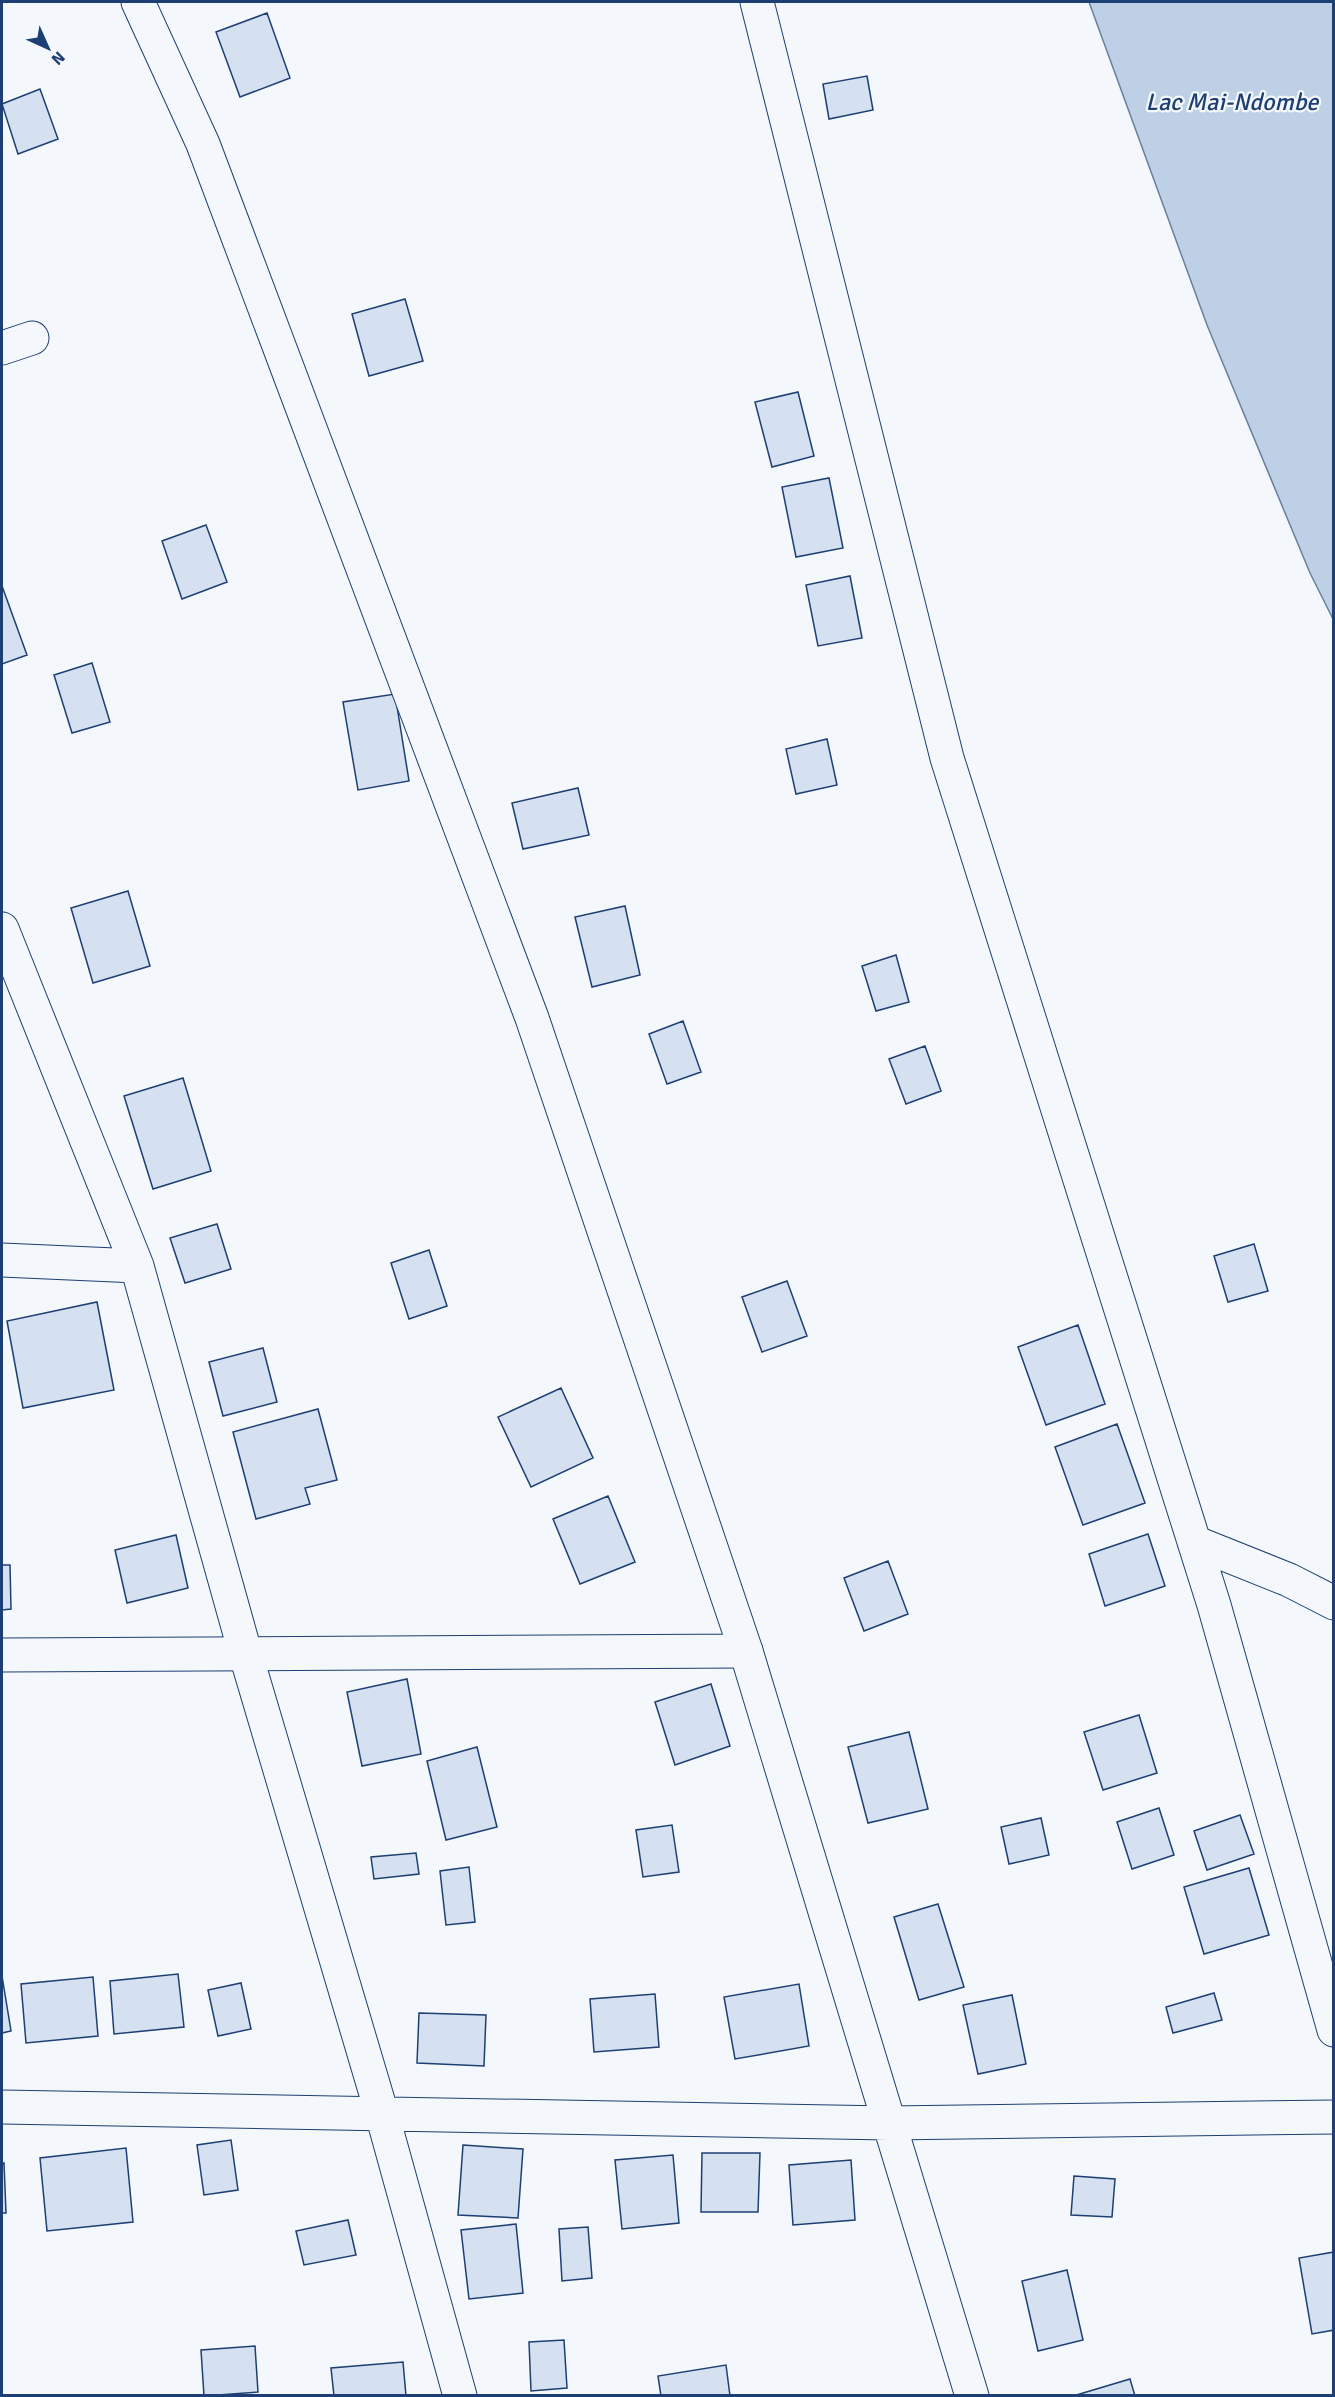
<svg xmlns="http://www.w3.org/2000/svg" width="1335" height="2397" font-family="Signika,sans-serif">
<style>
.water{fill:#bed0e5;stroke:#687fa3;stroke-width:1.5}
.building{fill:#d5e0f0;stroke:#1d3f73;stroke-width:1.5}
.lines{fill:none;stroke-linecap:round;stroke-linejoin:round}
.street-casing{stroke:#1d3f73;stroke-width:35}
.primary-casing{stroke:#1d3f73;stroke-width:35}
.street{stroke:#f4f7fb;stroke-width:33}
.primary{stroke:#f4f7fb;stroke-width:33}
.labels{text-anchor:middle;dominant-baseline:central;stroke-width:4.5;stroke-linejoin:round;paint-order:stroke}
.water-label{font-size:24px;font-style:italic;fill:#1d3f73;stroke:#f4f7fb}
</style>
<rect width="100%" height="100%" fill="#f4f7fb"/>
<path class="water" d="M 1089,2 L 1333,2 L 1333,619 L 1310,573 L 1207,325 Z"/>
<path class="building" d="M 267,13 L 290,78 L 240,97 L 216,32 Z
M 867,76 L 873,110 L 829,119 L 823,84 Z
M 40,89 L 58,139 L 18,154 L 2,104 Z
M 405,299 L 423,361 L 369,376 L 352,314 Z
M 798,392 L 814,456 L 772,467 L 755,402 Z
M 829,478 L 843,548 L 796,557 L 782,487 Z
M 206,525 L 227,582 L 182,599 L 162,541 Z
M 850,576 L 862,638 L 818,646 L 806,585 Z
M 2,586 L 27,655 L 2,664 Z
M 92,663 L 110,722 L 72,733 L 54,675 Z
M 395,694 L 409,781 L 358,790 L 343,702 Z
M 827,739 L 837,785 L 796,794 L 786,749 Z
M 578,788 L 589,835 L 523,849 L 512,803 Z
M 128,891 L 150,966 L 93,983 L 71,908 Z
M 625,906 L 640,975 L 592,987 L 575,917 Z
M 896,955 L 909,1002 L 876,1011 L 862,966 Z
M 683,1021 L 701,1072 L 667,1084 L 649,1034 Z
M 925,1046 L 941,1091 L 906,1104 L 889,1059 Z
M 183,1078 L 211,1171 L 153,1189 L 124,1096 Z
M 217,1224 L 231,1269 L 185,1283 L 170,1238 Z
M 1254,1244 L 1268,1291 L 1228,1302 L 1214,1256 Z
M 429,1250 L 447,1306 L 409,1319 L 391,1263 Z
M 787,1281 L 807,1336 L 762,1352 L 742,1297 Z
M 97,1302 L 114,1390 L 23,1408 L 7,1321 Z
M 1078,1325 L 1105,1404 L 1046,1425 L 1018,1347 Z
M 263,1348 L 277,1402 L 223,1416 L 209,1362 Z
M 561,1388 L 593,1458 L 531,1487 L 498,1417 Z
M 318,1409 L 337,1480 L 305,1488 L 310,1504 L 256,1519 L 233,1432 Z
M 1117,1424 L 1145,1503 L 1083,1525 L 1055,1447 Z
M 608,1496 L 635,1562 L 580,1584 L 553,1519 Z
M 1148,1534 L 1165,1586 L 1105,1606 L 1089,1554 Z
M 176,1535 L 188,1588 L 127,1603 L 115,1550 Z
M 888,1561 L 908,1614 L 864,1631 L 844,1578 Z
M 2,1565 L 10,1565 L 11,1609 L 2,1610 Z
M 407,1679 L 421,1754 L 362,1766 L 347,1692 Z
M 711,1684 L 730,1746 L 675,1765 L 655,1702 Z
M 1139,1715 L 1157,1773 L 1103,1790 L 1084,1732 Z
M 909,1732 L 928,1809 L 868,1823 L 848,1747 Z
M 477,1747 L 497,1827 L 446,1840 L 427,1761 Z
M 1159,1808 L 1174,1855 L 1132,1869 L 1117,1822 Z
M 1240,1815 L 1254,1854 L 1207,1870 L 1194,1831 Z
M 1041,1818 L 1049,1855 L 1009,1864 L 1001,1827 Z
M 672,1825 L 679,1872 L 643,1877 L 636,1830 Z
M 416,1853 L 419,1874 L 374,1879 L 371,1857 Z
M 469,1867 L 475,1922 L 446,1925 L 440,1871 Z
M 1249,1868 L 1269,1935 L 1204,1954 L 1184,1887 Z
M 938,1904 L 964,1987 L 919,2000 L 894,1917 Z
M 178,1974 L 184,2027 L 114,2034 L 110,1981 Z
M 2,1976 L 11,2031 L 2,2033 Z
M 93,1977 L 98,2036 L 26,2043 L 21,1984 Z
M 241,1983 L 251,2029 L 218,2036 L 208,1990 Z
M 799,1984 L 809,2046 L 735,2059 L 724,1997 Z
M 1214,1993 L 1222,2020 L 1173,2033 L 1166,2007 Z
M 655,1994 L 659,2047 L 594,2052 L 590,1999 Z
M 1012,1995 L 1026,2064 L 978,2074 L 963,2005 Z
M 419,2013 L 486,2015 L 484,2066 L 417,2063 Z
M 231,2140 L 238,2190 L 204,2195 L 197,2145 Z
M 463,2145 L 523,2149 L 518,2218 L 458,2215 Z
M 126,2148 L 133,2222 L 47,2231 L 40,2158 Z
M 702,2153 L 760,2153 L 758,2212 L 701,2212 Z
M 673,2155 L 679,2223 L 622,2229 L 615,2160 Z
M 851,2160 L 855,2220 L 793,2225 L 789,2165 Z
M 4,2163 L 6,2213 L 2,2213 L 2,2164 Z
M 1074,2176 L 1115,2179 L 1112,2217 L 1071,2215 Z
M 348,2220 L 356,2255 L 304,2265 L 296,2231 Z
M 516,2224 L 523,2293 L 469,2299 L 461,2230 Z
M 588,2227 L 592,2278 L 562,2281 L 559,2229 Z
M 1334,2252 L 1334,2330 L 1312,2334 L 1299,2258 Z
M 1067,2270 L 1083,2340 L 1038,2351 L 1022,2281 Z
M 564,2340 L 567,2388 L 531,2391 L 529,2342 Z
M 255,2346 L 258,2392 L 204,2396 L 201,2350 Z
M 403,2362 L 406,2396 L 334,2396 L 331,2368 Z
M 726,2365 L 730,2396 L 661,2396 L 658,2376 Z
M 1130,2379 L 1135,2396 L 1073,2396 Z"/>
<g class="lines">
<g class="street-casing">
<path id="street" d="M 757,2 L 947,758 L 1214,1605 L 1334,2030
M 2,348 L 32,338
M 2,929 L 137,1266 L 245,1652 L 382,2114 L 460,2396
M 2,1260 L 137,1266
M 1194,1542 L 1289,1580 L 1334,1603
M 746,1651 L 972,2396
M 2,2107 L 889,2123 L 1334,2117"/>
</g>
<g class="primary-casing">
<path id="primary" d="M 2,1655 L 746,1651 L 532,1018 L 203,144 L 138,2"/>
</g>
<use href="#street" class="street"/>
<use href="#primary" class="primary"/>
</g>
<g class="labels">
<g class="water-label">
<text x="1232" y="102">Lac Mai-Ndombe</text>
</g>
</g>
<rect width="1335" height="2397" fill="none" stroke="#1d3f73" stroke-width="6"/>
<g transform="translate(48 48) rotate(135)" stroke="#f4f7fb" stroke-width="4.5" paint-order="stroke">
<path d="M0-4.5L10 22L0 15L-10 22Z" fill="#1d3f73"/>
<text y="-9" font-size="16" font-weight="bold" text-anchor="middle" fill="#1d3f73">N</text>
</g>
</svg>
